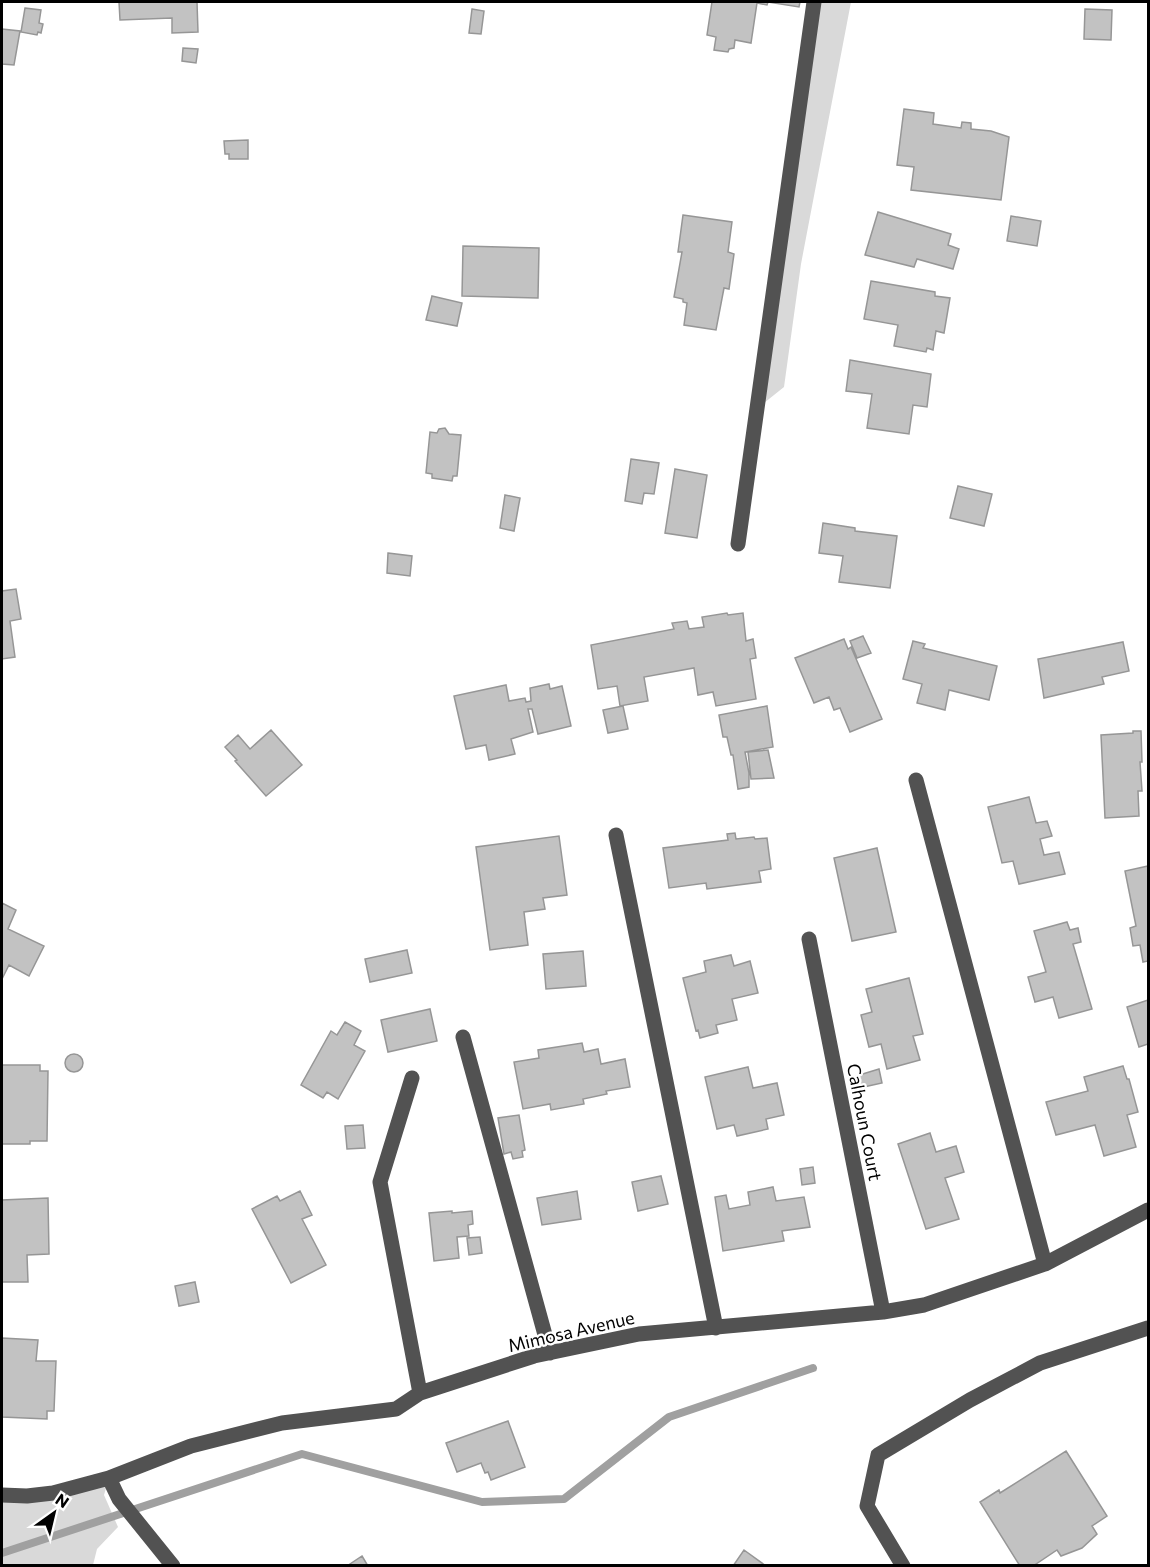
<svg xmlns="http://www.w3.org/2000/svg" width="1150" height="1567" font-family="Commissioner,sans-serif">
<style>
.green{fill:#d9d9d9}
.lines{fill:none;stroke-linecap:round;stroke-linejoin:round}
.stream{stroke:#a0a0a0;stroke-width:8}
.building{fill:#c2c2c2;stroke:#969696;stroke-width:1.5}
.minor{stroke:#525252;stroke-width:15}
.labels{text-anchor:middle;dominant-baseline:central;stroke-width:4.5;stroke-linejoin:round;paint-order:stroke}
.street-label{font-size:18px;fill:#000;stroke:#fff}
</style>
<rect width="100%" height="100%" fill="#fff"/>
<path class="green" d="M 819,2 L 851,2 L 801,264 L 784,387 L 764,403 Z
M 109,1478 L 104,1495 L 118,1527 L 97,1549 L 93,1565 L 2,1566 L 2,1495 Z"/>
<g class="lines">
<path class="stream" d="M 2,1553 L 302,1454 L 482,1502 L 564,1499 L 669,1417 L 813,1368"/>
</g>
<path class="building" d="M 119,2 L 197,2 L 198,32 L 172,33 L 172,18 L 120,20 Z
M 712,2 L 800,2 L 799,7 L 768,2 L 767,5 L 757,3 L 751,43 L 735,40 L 734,48 L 729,49 L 728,52 L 714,50 L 716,37 L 707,35 Z
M 25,8 L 41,10 L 39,23 L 43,24 L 41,33 L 38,32 L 37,35 L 21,32 Z
M 472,9 L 484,11 L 481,34 L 469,33 Z
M 1085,9 L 1112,10 L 1111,40 L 1084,39 Z
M 2,29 L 20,31 L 14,65 L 2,64 Z
M 183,48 L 198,49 L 196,63 L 182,61 Z
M 904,109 L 934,113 L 933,124 L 961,128 L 962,122 L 971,123 L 971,129 L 991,131 L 1009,137 L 1001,200 L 911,190 L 914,167 L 897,165 Z
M 248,140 L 248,159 L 229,159 L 229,154 L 225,154 L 224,141 Z
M 878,212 L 951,234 L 948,245 L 959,249 L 953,269 L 917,259 L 914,267 L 865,255 Z
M 683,215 L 732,222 L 728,252 L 734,254 L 729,289 L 724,288 L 716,330 L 684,325 L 687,303 L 683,302 L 683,299 L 674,297 L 682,252 L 678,252 Z
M 1011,216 L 1041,221 L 1037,246 L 1007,241 Z
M 463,246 L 539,248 L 538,298 L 462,296 Z
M 871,281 L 935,292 L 935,296 L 950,298 L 944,333 L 936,331 L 933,350 L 927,348 L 926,352 L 894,346 L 898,325 L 864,319 Z
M 432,296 L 462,303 L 457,326 L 426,320 Z
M 850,360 L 931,374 L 927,407 L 913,405 L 909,434 L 867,428 L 872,394 L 846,391 Z
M 445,428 L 449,434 L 461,435 L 457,476 L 453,476 L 452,481 L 432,478 L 432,474 L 426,473 L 430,432 L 437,433 L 439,429 Z
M 631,459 L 659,463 L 654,494 L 644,493 L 642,504 L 625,501 Z
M 675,469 L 707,475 L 697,538 L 665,533 Z
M 958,486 L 992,494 L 984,526 L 950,518 Z
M 505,495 L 520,498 L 514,531 L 500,528 Z
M 823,523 L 855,528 L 855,531 L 897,536 L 890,588 L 839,582 L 843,556 L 819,553 Z
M 388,553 L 412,556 L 410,576 L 387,573 Z
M 16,589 L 21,619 L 10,621 L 15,657 L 2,659 L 2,591 Z
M 727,613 L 728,615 L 743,613 L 746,641 L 753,639 L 756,658 L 750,659 L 756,699 L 716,706 L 713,692 L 698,695 L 694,668 L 644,677 L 648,701 L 620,706 L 617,686 L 598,689 L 591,645 L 674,629 L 672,623 L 687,621 L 689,629 L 704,627 L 702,617 Z
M 863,636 L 871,653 L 857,658 L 850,641 Z
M 844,639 L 848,649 L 851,647 L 882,719 L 850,732 L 840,708 L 834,710 L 829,697 L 814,703 L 795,658 Z
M 913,641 L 925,644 L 923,648 L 997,666 L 989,700 L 949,690 L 945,710 L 917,703 L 922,684 L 903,679 Z
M 1123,642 L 1129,671 L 1102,677 L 1104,684 L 1044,698 L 1038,659 Z
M 549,684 L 550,689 L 562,686 L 571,726 L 538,734 L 532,709 L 528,709 L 533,732 L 511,739 L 515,754 L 489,760 L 486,745 L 466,749 L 454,696 L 506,685 L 509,701 L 525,698 L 526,702 L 531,701 L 530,688 Z
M 623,706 L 628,729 L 608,733 L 603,710 Z
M 767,706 L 773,747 L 745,752 L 749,773 L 749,787 L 738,789 L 733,755 L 731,755 L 727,737 L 723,737 L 719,715 Z
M 271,730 L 302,765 L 266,796 L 235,761 L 237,760 L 225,747 L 238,735 L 250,749 Z
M 1133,731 L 1141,731 L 1142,762 L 1140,762 L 1142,791 L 1138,791 L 1139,816 L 1105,818 L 1101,735 L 1133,733 Z
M 768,750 L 774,778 L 751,779 L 748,752 Z
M 1029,797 L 1036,823 L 1047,821 L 1052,836 L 1040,839 L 1044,855 L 1059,852 L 1065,874 L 1019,884 L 1013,861 L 1002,863 L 988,807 Z
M 735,833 L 736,839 L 754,837 L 755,839 L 767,838 L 771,869 L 759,871 L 761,882 L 707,889 L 706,883 L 669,888 L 663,848 L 728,840 L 727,834 Z
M 559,836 L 567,895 L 543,898 L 545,909 L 524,912 L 528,945 L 490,950 L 476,847 Z
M 877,848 L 896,932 L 852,941 L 834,858 Z
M 1148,866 L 1148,961 L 1143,962 L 1140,945 L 1133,946 L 1130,928 L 1136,926 L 1125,871 Z
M 2,903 L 16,910 L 8,929 L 44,946 L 29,976 L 9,965 L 2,979 Z
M 1067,922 L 1070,930 L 1078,928 L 1081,942 L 1073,944 L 1092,1009 L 1059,1018 L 1053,997 L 1035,1002 L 1028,977 L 1046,972 L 1034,931 Z
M 407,950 L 412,973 L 370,982 L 365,959 Z
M 583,951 L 586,986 L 546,989 L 543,954 Z
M 731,955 L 734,966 L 750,961 L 758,993 L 732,999 L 737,1020 L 716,1025 L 718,1033 L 700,1038 L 698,1030 L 696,1031 L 683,978 L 706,972 L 704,961 Z
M 909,978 L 923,1034 L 913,1036 L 920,1060 L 887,1069 L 881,1044 L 869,1047 L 861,1015 L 872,1012 L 866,989 Z
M 1148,1000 L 1148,1044 L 1139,1047 L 1127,1007 Z
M 430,1009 L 437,1041 L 388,1052 L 381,1020 Z
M 345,1022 L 361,1031 L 354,1045 L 365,1051 L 338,1099 L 327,1092 L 323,1098 L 301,1085 L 331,1031 L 337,1035 Z
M 582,1043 L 584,1052 L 598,1049 L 601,1064 L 625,1059 L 630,1087 L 606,1091 L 607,1094 L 583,1099 L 584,1104 L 551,1110 L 550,1104 L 523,1109 L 514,1062 L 539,1058 L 538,1050 Z
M65 1063a9 9 0 1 1 18 0a9 9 0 1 1-18 0Z
M 2,1065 L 40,1065 L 40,1071 L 48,1071 L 47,1141 L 30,1141 L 30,1144 L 2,1144 Z
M 1123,1066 L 1127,1079 L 1129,1079 L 1138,1112 L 1127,1115 L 1136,1147 L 1104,1156 L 1095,1125 L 1056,1135 L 1046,1102 L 1088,1091 L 1084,1077 Z
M 748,1067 L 753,1088 L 777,1083 L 784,1115 L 766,1119 L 768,1129 L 737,1136 L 734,1125 L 717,1129 L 705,1077 Z
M 879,1069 L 882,1083 L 859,1088 L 856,1076 Z
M 519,1115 L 525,1150 L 522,1151 L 523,1157 L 513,1159 L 511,1152 L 504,1154 L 498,1118 Z
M 363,1125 L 365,1148 L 347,1149 L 345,1126 Z
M 930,1133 L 936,1152 L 956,1146 L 964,1172 L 945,1178 L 959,1219 L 926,1229 L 898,1144 Z
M 813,1167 L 815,1183 L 802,1185 L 800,1169 Z
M 661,1176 L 668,1204 L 638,1211 L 632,1182 Z
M 773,1187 L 776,1201 L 804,1197 L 810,1227 L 782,1231 L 784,1241 L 723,1251 L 715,1197 L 726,1195 L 729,1209 L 750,1205 L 748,1192 Z
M 300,1191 L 312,1215 L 302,1219 L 326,1265 L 291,1283 L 252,1209 L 277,1196 L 280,1201 Z
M 577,1191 L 581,1219 L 542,1225 L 537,1198 Z
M 48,1198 L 49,1254 L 27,1255 L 28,1282 L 2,1282 L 2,1200 Z
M 452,1211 L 452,1213 L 472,1211 L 473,1224 L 468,1225 L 469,1236 L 457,1237 L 459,1258 L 434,1261 L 429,1213 Z
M 480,1237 L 482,1253 L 469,1255 L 467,1238 Z
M 195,1282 L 199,1302 L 179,1306 L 175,1286 Z
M 2,1338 L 38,1340 L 36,1361 L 56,1361 L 54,1411 L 47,1411 L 47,1419 L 2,1417 Z
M 508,1421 L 525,1467 L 491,1480 L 488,1472 L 485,1473 L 481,1463 L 457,1472 L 446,1443 Z
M 1066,1451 L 1107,1516 L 1092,1526 L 1097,1534 L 1082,1548 L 1061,1556 L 1057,1550 L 1033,1566 L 1020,1566 L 980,1502 L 999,1490 L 1000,1493 Z
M 744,1550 L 766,1566 L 733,1566 Z
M 362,1556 L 368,1566 L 347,1566 Z"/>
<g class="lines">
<path class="minor" d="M 738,544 L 814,2
M 916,780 L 1045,1264
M 616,835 L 716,1328
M 809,939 L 883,1312
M 463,1037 L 550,1353
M 412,1078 L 380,1182 L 420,1393
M 109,1478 L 119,1499 L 173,1566
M 2,1495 L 27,1496 L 53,1493 L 109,1478 L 191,1446 L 282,1423 L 396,1409 L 420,1393 L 534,1356 L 639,1334 L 883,1312 L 924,1305 L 1045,1264 L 1148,1210
M 903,1566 L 867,1506 L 878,1455 L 970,1400 L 1040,1363 L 1148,1328"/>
</g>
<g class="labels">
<g class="street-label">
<text transform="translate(865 1122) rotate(79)">Calhoun Court</text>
<text transform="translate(571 1331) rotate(-13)">Mimosa Avenue</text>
</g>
</g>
<rect width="1150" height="1567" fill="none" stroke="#000000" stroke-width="6"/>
<g transform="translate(54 1513) rotate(34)" stroke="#ffffff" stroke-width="4.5" paint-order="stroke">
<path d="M0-4.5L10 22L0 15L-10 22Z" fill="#000000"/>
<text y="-9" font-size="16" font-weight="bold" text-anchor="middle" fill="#000000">N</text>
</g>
</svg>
